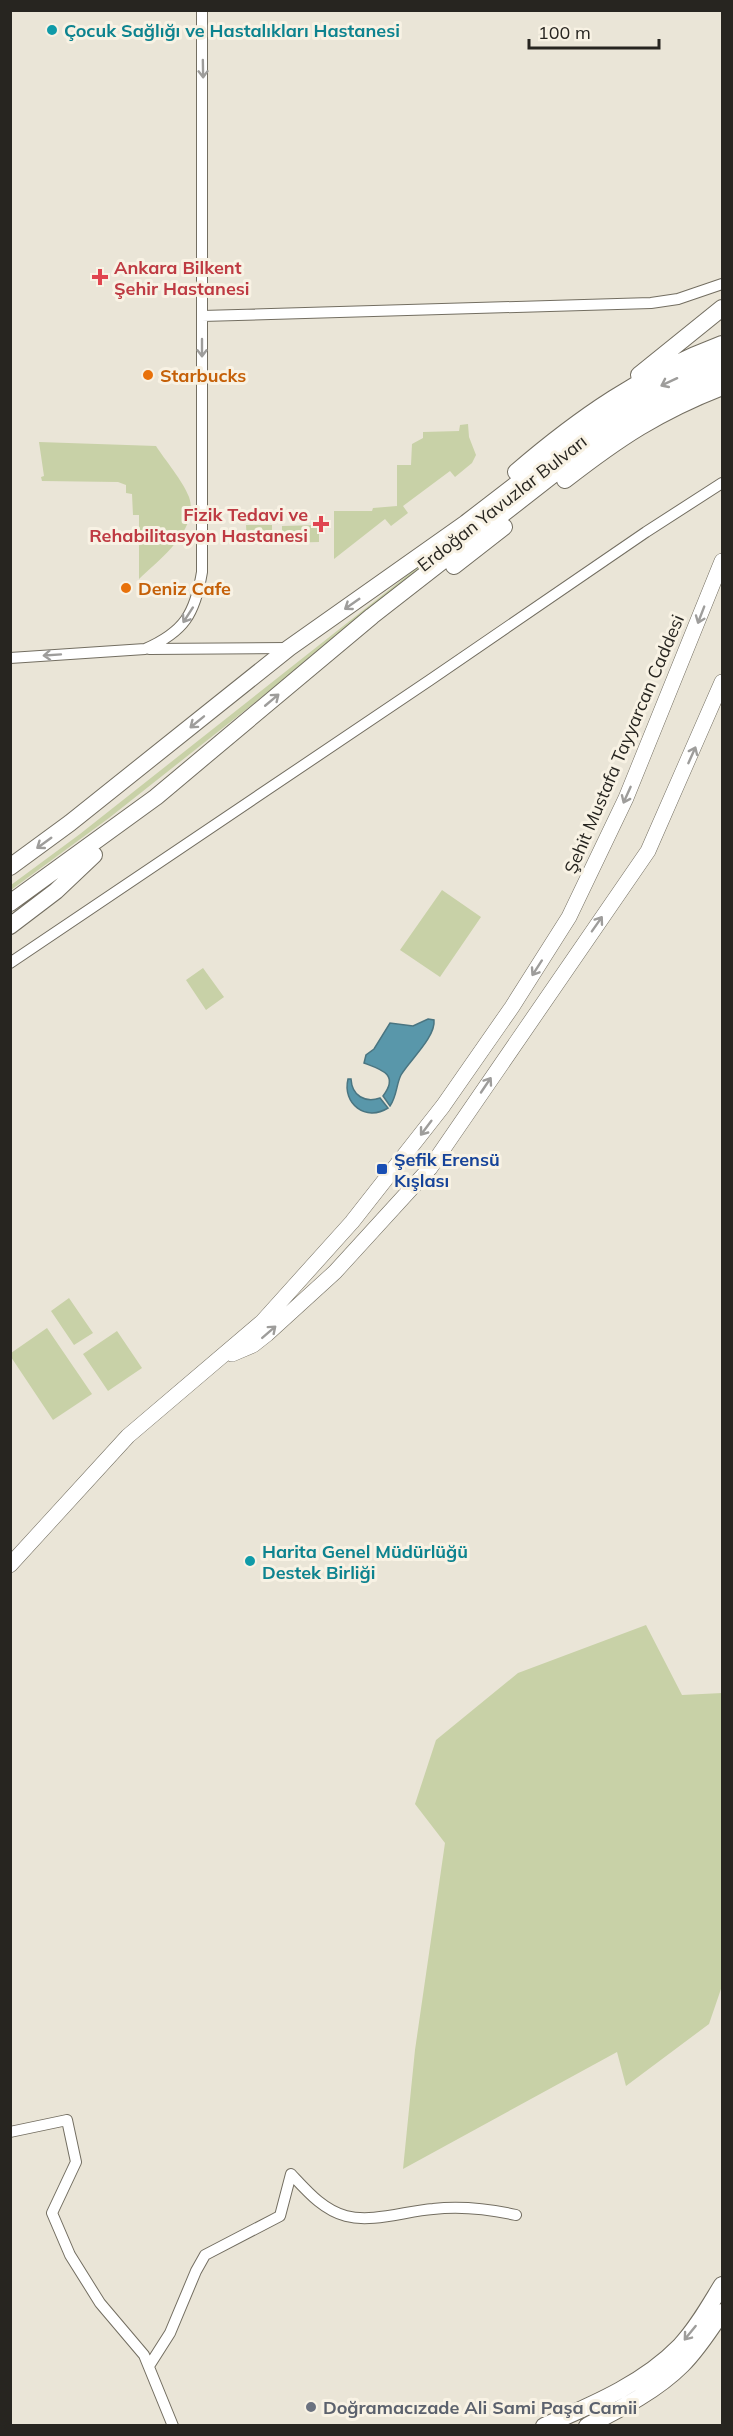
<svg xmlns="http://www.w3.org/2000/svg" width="733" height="2436" font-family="Mulish,sans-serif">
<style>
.green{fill:#c8d1a7}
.water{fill:#5997aa;stroke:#4a7581;stroke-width:1.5}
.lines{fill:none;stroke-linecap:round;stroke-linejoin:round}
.street-casing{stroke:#736e61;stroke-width:12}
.secondary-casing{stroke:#736e61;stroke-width:16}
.primary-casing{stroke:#736e61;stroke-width:18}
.street{stroke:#fff;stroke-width:10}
.secondary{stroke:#fff;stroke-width:15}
.primary{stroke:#fff;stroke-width:16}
.oneway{stroke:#9e9d9b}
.culture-dot{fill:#0f9aa8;stroke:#f8f2e4;stroke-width:2}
.health-dot{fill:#e0444e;stroke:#f8f2e4;stroke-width:2}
.food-dot{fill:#e8710a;stroke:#f8f2e4;stroke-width:2}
.transit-dot{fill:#1a4fb4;stroke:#f8f2e4;stroke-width:2}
.worship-dot{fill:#6b7280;stroke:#f8f2e4;stroke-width:2}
.labels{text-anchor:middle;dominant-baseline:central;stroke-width:6;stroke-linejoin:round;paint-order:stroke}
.culture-label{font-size:18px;font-weight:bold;fill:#0d838f;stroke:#f8f2e4;text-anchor:start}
.health-label{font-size:18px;font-weight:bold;fill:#be3a42;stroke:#f8f2e4;text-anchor:start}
.food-label{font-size:18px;font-weight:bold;fill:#c56008;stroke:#f8f2e4;text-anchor:start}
.street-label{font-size:18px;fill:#272520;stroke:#f8f2e4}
.transit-label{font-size:18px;font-weight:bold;fill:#164399;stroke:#f8f2e4;text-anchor:start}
.worship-label{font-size:18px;font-weight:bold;fill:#5b616d;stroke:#f8f2e4;text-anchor:start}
</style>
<rect width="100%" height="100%" fill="#eae5d7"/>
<path class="green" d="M 468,424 L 469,437 L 476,455 L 472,463 L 455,477 L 450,471 L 403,506 L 408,513 L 391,526 L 385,519 L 334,559 L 334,511 L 372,511 L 373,508 L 397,506 L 397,465 L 411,465 L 412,444 L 423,438 L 423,432 L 459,431 L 460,425 Z
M 39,442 L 156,446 C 165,460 183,481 189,497 C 200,529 159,560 139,579 L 139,515 L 133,515 L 132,494 L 126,493 L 126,485 L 118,482 L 42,481 L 41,477 L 44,476 Z
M 246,525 L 272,525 L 272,542 L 247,542 Z
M 319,525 L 319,542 L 282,543 L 282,526 Z
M 461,533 L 464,537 L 109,818 L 11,890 L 11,885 L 80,834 Z
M 442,890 L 481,917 L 440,977 L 400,950 Z
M 203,968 L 224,997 L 206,1010 L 186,980 Z
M 69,1298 L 93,1333 L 74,1345 L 51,1311 Z
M 47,1328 L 92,1394 L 53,1420 L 11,1357 L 11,1353 Z
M 117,1331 L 142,1368 L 108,1391 L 83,1354 Z
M 646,1625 L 682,1695 L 722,1693 L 722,1986 L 709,2024 L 626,2086 L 617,2052 L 403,2169 L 415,2050 L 445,1843 L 415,1804 L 436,1740 L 518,1673 Z"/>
<path class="water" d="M 428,1019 L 434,1020 C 436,1037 409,1061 401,1075 C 396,1085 397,1096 390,1106 L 383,1096 C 400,1074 380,1069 364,1063 L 366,1055 L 374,1049 L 390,1023 L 413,1026 Z
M 348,1079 L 351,1079 C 352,1096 365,1103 380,1098 L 388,1108 C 366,1122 342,1104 348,1079 Z"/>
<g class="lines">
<g class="street-casing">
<path id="street" d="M 202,316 L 651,303 L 678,299 L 722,284
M 149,649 L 289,648
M 10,658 L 145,649 C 184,632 195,614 202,572 L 202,10
M 10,963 L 430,680 L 646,532 L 722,483
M 10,2132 L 67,2120 L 76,2162 L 52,2213 L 70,2255 L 100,2303 L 144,2355 L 173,2426
M 149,2366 L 170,2333 L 196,2271 L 205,2255 L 280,2216 L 291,2174 C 307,2191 323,2210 346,2216 C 372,2223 406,2211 433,2209 C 460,2206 489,2209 516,2215"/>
</g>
<g class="secondary-casing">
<path id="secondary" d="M 232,1354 L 253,1345 L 267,1334 L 335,1272 L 430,1168 L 648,851 L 722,682
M 10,1565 L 128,1436 L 262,1322 L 352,1222 L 443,1106 L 512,1007 L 569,917 L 626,798 L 722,561"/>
</g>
<g class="primary-casing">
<path id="primary" d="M 639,375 L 722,308
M 516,472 C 580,417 642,374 722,344
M 565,480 C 619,438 658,412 722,387
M 454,566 L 504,527
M 10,867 L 70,823 L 289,648 L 466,523 L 593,425 L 661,386 L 722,360
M 10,903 L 156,797 L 372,616 L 595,442 L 650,407 L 722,374
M 10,926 L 56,891 L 94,855
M 544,2426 C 592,2405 643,2384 680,2346 C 697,2328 709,2306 722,2285
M 587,2426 C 620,2409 656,2391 682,2365 C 698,2349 710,2330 722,2312"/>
</g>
<use href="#street" class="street"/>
<use href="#secondary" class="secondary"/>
<use href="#primary" class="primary"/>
</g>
<defs><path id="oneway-shaft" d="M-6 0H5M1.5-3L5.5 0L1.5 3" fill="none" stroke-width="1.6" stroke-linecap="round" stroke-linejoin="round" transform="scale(1.5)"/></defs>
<g class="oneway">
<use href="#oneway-shaft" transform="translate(203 69) rotate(89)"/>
<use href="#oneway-shaft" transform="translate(202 348) rotate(90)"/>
<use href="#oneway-shaft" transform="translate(669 382) rotate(155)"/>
<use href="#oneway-shaft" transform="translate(352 604) rotate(145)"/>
<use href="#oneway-shaft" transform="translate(188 615) rotate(123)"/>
<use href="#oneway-shaft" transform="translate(701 615) rotate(111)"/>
<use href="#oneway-shaft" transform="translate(52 655) rotate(176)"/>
<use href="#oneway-shaft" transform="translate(272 700) rotate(-40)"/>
<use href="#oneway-shaft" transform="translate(197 722) rotate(141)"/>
<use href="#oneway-shaft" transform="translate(692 755) rotate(-66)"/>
<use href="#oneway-shaft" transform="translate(627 795) rotate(114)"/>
<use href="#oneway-shaft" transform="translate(44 843) rotate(144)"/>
<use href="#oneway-shaft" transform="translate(597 924) rotate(-55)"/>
<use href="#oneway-shaft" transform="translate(537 968) rotate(123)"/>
<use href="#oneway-shaft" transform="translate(486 1085) rotate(-56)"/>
<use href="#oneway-shaft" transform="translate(426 1128) rotate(127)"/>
<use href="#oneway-shaft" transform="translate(269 1332) rotate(-41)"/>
<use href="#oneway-shaft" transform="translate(690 2333) rotate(129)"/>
</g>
<g class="culture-dot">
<circle cx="52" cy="30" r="6"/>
<circle cx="250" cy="1561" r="6"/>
</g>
<g class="health-dot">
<path d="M97 268h6v6h6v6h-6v6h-6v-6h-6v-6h6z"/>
<path d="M318 515h6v6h6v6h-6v6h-6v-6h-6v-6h6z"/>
</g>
<g class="food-dot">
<circle cx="148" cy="375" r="6"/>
<circle cx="126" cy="588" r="6"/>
</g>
<rect class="transit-dot" x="376" y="1163" width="12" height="12" rx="3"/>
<circle class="worship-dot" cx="311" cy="2407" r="6"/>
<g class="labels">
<g class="culture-label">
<text x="64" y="30">Çocuk Sağlığı ve Hastalıkları Hastanesi</text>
<text x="262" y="1551">Harita Genel Müdürlüğü<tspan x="262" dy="21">Destek Birliği</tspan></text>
</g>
<g class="health-label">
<text x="114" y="267">Ankara Bilkent<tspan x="114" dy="21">Şehir Hastanesi</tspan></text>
<text x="308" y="514" text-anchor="end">Fizik Tedavi ve<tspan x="308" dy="21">Rehabilitasyon Hastanesi</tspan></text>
</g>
<g class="food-label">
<text x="160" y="375">Starbucks</text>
<text x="138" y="588">Deniz Cafe</text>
</g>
<g class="street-label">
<text transform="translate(502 503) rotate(-38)">Erdoğan Yavuzlar Bulvarı</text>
<text transform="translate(624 744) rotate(-67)">Şehit Mustafa Tayyarcan Caddesi</text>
</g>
<g class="transit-label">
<text x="394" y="1159">Şefik Erensü<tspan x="394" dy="21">Kışlası</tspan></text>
</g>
<g class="worship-label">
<text x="323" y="2407">Doğramacızade Ali Sami Paşa Camii</text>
</g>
</g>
<rect width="733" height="2436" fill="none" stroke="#272520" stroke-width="24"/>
<path d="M529 39v9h130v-9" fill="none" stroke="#272520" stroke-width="3"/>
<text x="538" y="39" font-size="18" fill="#272520" stroke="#f8f2e4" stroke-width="4.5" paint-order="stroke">100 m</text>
</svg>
